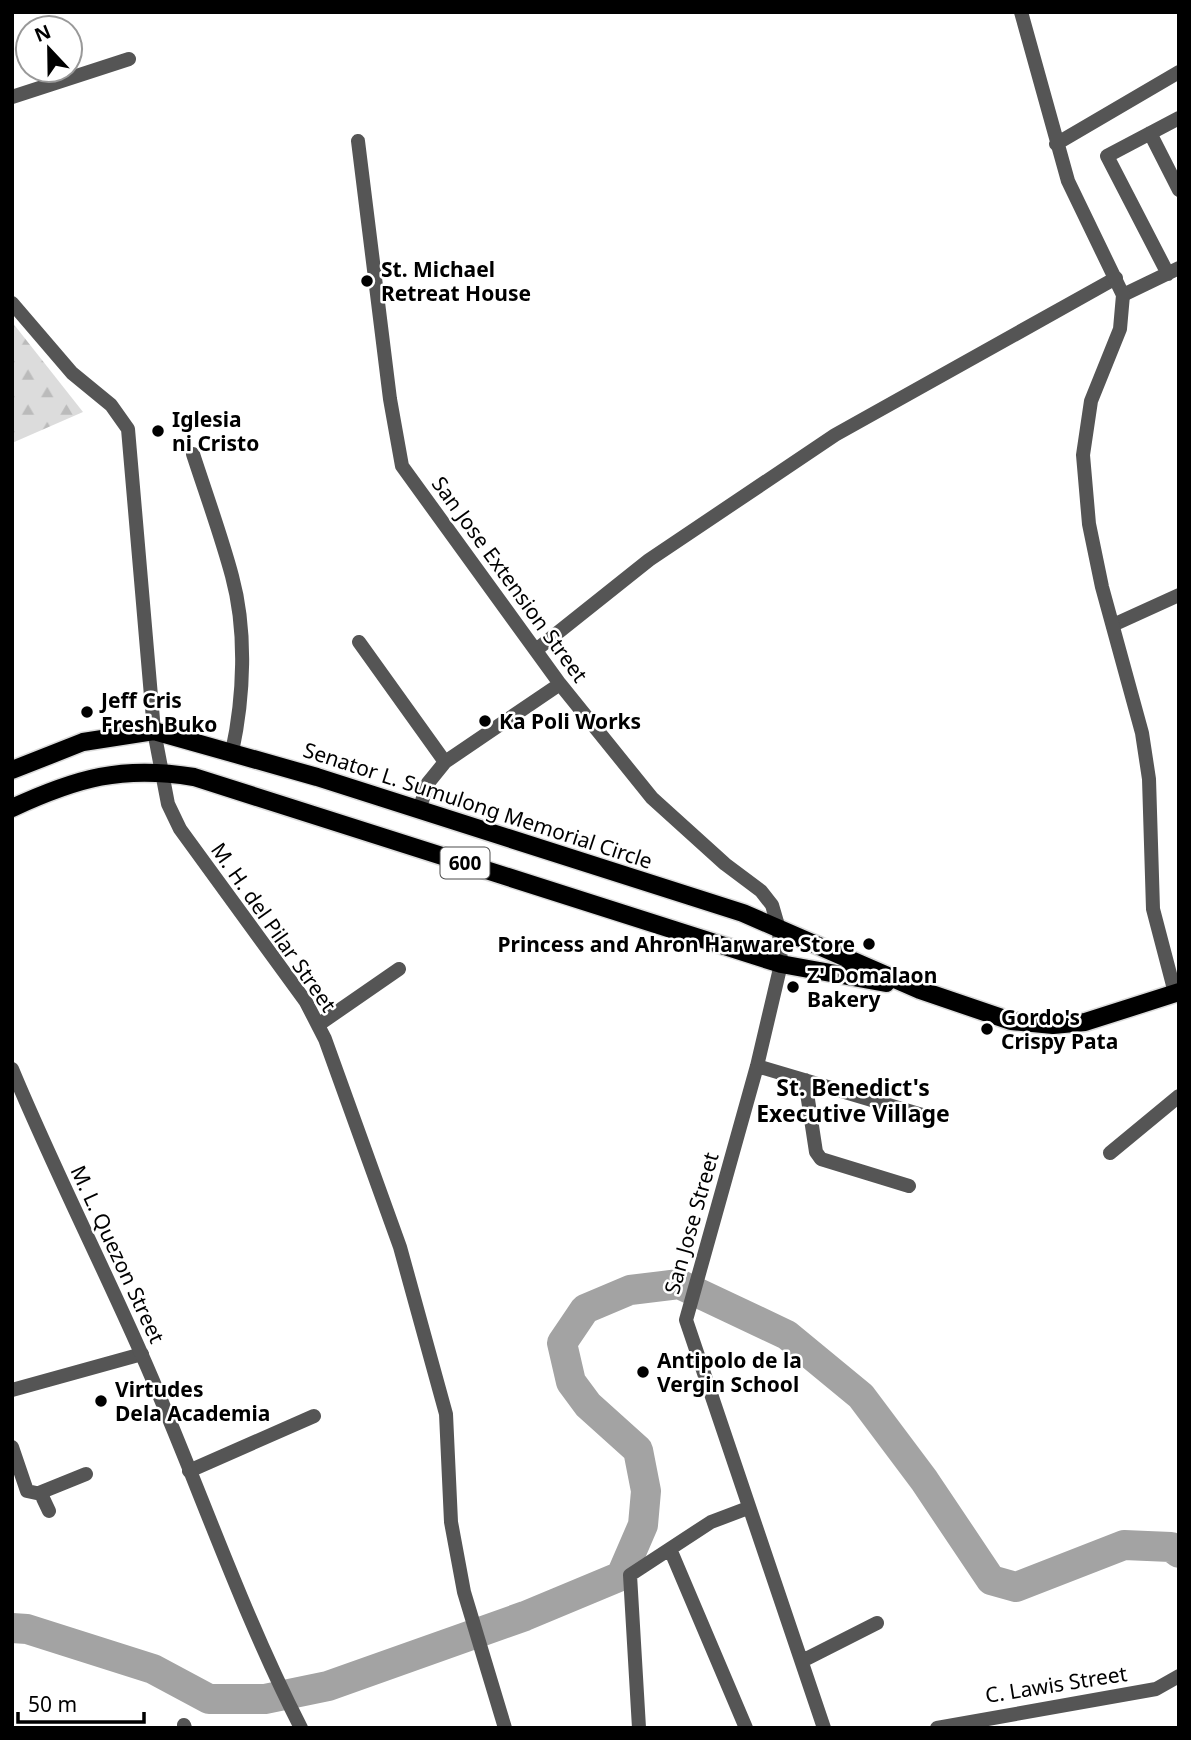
<svg xmlns="http://www.w3.org/2000/svg" width="1191" height="1740" font-family="'Noto Sans',sans-serif">
<style>
.forest{fill:url(#forest-firs)}
.lines{fill:none;stroke-linecap:round;stroke-linejoin:round}
.river{stroke:#a3a3a3;stroke-width:30}
.primary-casing{stroke:#dbdbdb;stroke-width:21}
.minor{stroke:#555;stroke-width:14}
.tertiary{stroke:#555;stroke-width:14}
.primary{stroke:#000;stroke-width:18}
.poi-dot{fill:#000;stroke:#fff;stroke-width:2.5}
.labels{text-anchor:middle;dominant-baseline:central;stroke-width:5;stroke-linejoin:round;paint-order:stroke}
.shield{fill:#fff;stroke:#4c4c4c;stroke-width:2}
.shield-label{font-size:19px;font-weight:bold;fill:#000}
.poi-label{font-size:21px;font-weight:bold;fill:#000;stroke:#fff;text-anchor:start}
.street-label{font-size:21px;fill:#000;stroke:#fff}
.neighbourhood-label{font-size:23px;font-weight:bold;fill:#000;stroke:#fff}
</style>
<defs>
<pattern id="forest-firs" width="22" height="20" patternUnits="userSpaceOnUse" patternTransform="scale(1.75)"><rect width="22" height="20" fill="#dcdcdc"/><path d="M5 1l3.5 6h-7zM16 11l3.5 6h-7z" fill="#bbb"/></pattern>
</defs>
<rect width="100%" height="100%" fill="#fff"/>
<path class="forest" d="M 12,322 L 83,412 L 12,443 Z"/>
<g class="lines">
<path class="river" d="M 12,1628 L 27,1629 L 153,1669 L 209,1699 L 265,1699 L 328,1686 L 525,1616 L 621,1576 L 643,1525 L 646,1491 L 638,1450 L 588,1405 L 571,1382 L 562,1343 L 585,1309 L 630,1290 L 679,1284 L 787,1335 L 861,1396 L 924,1480 L 991,1580 L 1016,1587 L 1124,1545 L 1171,1547 L 1179,1553"/>
<g class="primary-casing">
<path id="primary" d="M 12,770 L 83,742 L 154,731 L 317,777 L 743,913 L 920,990 L 1011,1021 L 1053,1025 L 1085,1022 L 1179,992
M 12,808 C 77,778 122,765 194,777 L 781,964 L 886,983"/>
</g>
<path class="minor" d="M 12,97 L 129,59
M 1150,133 L 1179,190
M 358,141 L 390,399 L 402,466 L 560,684 L 652,798 L 725,864 L 761,891 L 772,905 L 779,929 L 781,964 L 757,1066 L 686,1320 L 824,1728
M 1168,274 L 1107,156 L 1179,118
M 1123,295 L 1179,268
M 12,303 L 72,373 L 111,405 L 128,429 L 154,731 L 168,804 L 180,829 L 306,1002 L 325,1039 L 400,1247 L 446,1414 L 451,1522 L 464,1592 L 505,1728
M 193,454 C 206,494 221,535 232,576 C 247,631 244,697 232,752
M 1113,625 L 1179,595
M 359,642 L 445,762
M 536,650 L 649,560 L 835,435 L 1116,278
M 419,810 L 428,783 L 445,762 L 560,684
M 318,1025 L 399,969
M 757,1066 L 929,1117
M 805,1080 L 816,1152 L 821,1159 L 909,1186
M 1110,1153 L 1179,1096
M 12,1390 L 142,1354
M 12,1447 L 27,1491 L 41,1494 L 49,1511
M 189,1471 L 314,1416
M 39,1493 L 86,1474
M 670,1549 L 746,1728
M 802,1661 L 877,1623
M 184,1725 L 185,1728
M 639,1728 L 630,1575 L 711,1522 L 748,1508"/>
<path class="tertiary" d="M 1021,12 L 1068,181 L 1123,295 L 1120,329 L 1091,401 L 1083,455 L 1089,524 L 1102,587 L 1142,733 L 1149,779 L 1153,909 L 1175,993
M 1056,144 L 1179,72
M 12,1069 C 52,1165 99,1258 141,1353 C 196,1477 239,1607 301,1728
M 937,1728 L 1156,1689 L 1179,1676"/>
<use href="#primary" class="primary"/>
</g>
<g class="poi-dot">
<circle cx="367" cy="281" r="7"/>
<circle cx="158" cy="431" r="7"/>
<circle cx="87" cy="712" r="7"/>
<circle cx="485" cy="721" r="7"/>
<circle cx="869" cy="944" r="7"/>
<circle cx="793" cy="987" r="7"/>
<circle cx="987" cy="1029" r="7"/>
<circle cx="643" cy="1372" r="7"/>
<circle cx="101" cy="1401" r="7"/>
</g>
<g class="labels">
<rect class="shield" x="440.5" y="847.5" width="49" height="31" rx="5"/>
<g class="shield-label">
<text x="465" y="863">600</text>
</g>
<g class="poi-label">
<text x="381" y="269">St. Michael<tspan x="381" dy="24">Retreat House</tspan></text>
<text x="172" y="419">Iglesia<tspan x="172" dy="24">ni Cristo</tspan></text>
<text x="101" y="700">Jeff Cris<tspan x="101" dy="24">Fresh Buko</tspan></text>
<text x="499" y="721">Ka Poli Works</text>
<text x="855" y="944" text-anchor="end">Princess and Ahron Harware Store</text>
<text x="807" y="975">Z' Domalaon<tspan x="807" dy="24">Bakery</tspan></text>
<text x="1001" y="1017">Gordo's<tspan x="1001" dy="24">Crispy Pata</tspan></text>
<text x="657" y="1360">Antipolo de la<tspan x="657" dy="24">Vergin School</tspan></text>
<text x="115" y="1389">Virtudes<tspan x="115" dy="24">Dela Academia</tspan></text>
</g>
<g class="street-label">
<text transform="translate(510 579) rotate(54)">San Jose Extension Street</text>
<text transform="translate(478 805) rotate(18)">Senator L. Sumulong Memorial Circle</text>
<text transform="translate(274 927) rotate(55)">M. H. del Pilar Street</text>
<text transform="translate(691 1223) rotate(-74)">San Jose Street</text>
<text transform="translate(118 1254) rotate(65)">M. L. Quezon Street</text>
<text transform="translate(1056 1684) rotate(-9)">C. Lawis Street</text>
</g>
<g class="neighbourhood-label">
<text x="853" y="1087">St. Benedict's<tspan x="853" dy="26">Executive Village</tspan></text>
</g>
</g>
<rect width="1191" height="1740" fill="none" stroke="#000000" stroke-width="28"/>
<g transform="translate(49 49) rotate(338)"><circle r="33" fill="#ffffff" stroke="#999999" stroke-width="2"/>
<path d="M0-5L12 26L0 18L-12 26Z" fill="#000000"/>
<text y="-10" font-size="19" font-weight="bold" text-anchor="middle" fill="#000000">N</text>
</g>
<path d="M18 1712v10h126v-10" fill="none" stroke="#000000" stroke-width="3.5"/>
<text x="28" y="1712" font-size="21" fill="#000000" stroke="#ffffff" stroke-width="5" paint-order="stroke">50 m</text>
</svg>
